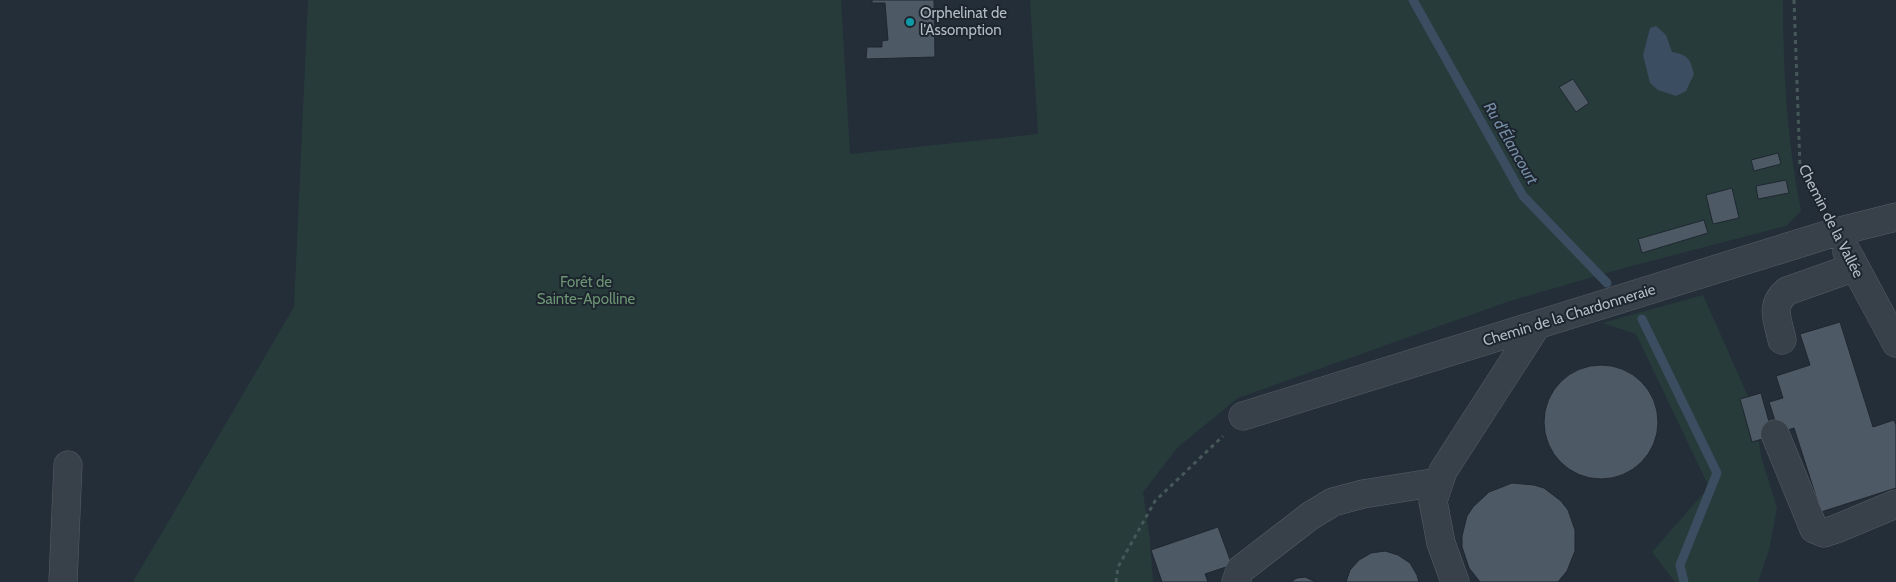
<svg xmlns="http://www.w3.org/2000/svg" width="1896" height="582" font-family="Cabin,sans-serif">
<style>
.green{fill:#273b3b}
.water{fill:#3b4d60}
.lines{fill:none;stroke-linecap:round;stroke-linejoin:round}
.stream{stroke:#3b4d60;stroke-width:9}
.building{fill:#4d5964;stroke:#1f2730}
.minor-casing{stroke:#565e67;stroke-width:29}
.path{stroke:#465859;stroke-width:3;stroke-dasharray:4 4;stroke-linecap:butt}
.minor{stroke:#384049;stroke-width:28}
.culture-dot{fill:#0f9aa8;stroke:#1d252e;stroke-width:2}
.labels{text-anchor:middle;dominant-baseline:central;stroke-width:4;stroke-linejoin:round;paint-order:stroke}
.poi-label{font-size:15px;fill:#b3bbc5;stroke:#1d252e;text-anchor:start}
.street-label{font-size:15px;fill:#b3bbc5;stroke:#1d252e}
.park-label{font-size:15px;fill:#6c9473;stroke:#1d252e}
.water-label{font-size:16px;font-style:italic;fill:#768da6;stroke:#1d252e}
</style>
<rect width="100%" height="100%" fill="#242e39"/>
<path class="green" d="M 308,0 L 841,0 L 850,154 L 1038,134 L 1030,0 L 1783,0 C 1783,70 1787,142 1801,211 L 1786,226 L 1624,268 L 1510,301 L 1238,398 L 1178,447 L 1143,492 L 1150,541 L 1153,582 L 133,582 L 294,307 Z
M 1703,295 L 1755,412 L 1761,456 L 1777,508 L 1769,550 L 1758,582 L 1675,582 L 1652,552 L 1709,487 L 1636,334 L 1602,323 Z"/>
<path class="water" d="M 1656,26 L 1666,35 L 1672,52 C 1688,55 1690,58 1694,74 L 1686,91 L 1676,96 L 1658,90 L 1650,83 L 1643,55 L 1650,28 Z"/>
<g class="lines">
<path class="stream" d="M 1413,0 L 1523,196 L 1607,283
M 1642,319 L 1717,473 L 1680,565 L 1684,582"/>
</g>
<path class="building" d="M 872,0 L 934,0 L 935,57 L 866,59 L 867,47 L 882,47 L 882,41 L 888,40 L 885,3 L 872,3 Z
M 1573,79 L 1589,103 L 1576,112 L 1559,87 Z
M 1778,153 L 1781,164 L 1754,171 L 1751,160 Z
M 1786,180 L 1789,193 L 1758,199 L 1756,186 Z
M 1732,188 L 1739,218 L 1713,224 L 1706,195 Z
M 1704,220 L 1708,233 L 1642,253 L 1638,239 Z
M 1840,322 L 1873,427 L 1894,420 L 1896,425 L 1896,488 L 1821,512 L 1794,428 L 1779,433 L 1769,402 L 1783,398 L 1776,376 L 1810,365 L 1800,334 Z
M1544 422a57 57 0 1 1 114 0a57 57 0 1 1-114 0Z
M 1761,393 L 1773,436 L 1752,442 L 1740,399 Z
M 1512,483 L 1534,485 L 1544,488 L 1561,501 L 1568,510 L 1575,530 L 1575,551 L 1567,571 L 1558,582 L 1480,582 L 1469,568 L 1462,547 L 1462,536 L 1467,516 L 1473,507 L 1489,492 Z
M 1218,527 L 1232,565 L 1205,574 L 1208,582 L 1162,582 L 1151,550 Z
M 1385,551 L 1398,555 L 1410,563 L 1417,575 L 1419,582 L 1346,582 L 1350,570 L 1359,560 L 1371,553 Z
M 1305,577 L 1316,582 L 1290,582 L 1297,578 Z"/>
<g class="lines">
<g class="minor-casing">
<path id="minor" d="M 1847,252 L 1896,343
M 1782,340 C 1778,320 1769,306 1787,291 L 1855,267
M 1243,416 L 1836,232 L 1896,217
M 1775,434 L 1814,529 L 1824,533 L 1836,529 L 1896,504
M 63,582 L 68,465
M 1236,582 L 1240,570 L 1310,516 L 1333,502 L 1363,494 L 1438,482
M 1455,582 L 1441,543 L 1433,501 L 1443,471 L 1537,325"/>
</g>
<path class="path" d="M 1794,0 L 1800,166 L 1822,206
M 1116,582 L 1118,567 L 1155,501 L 1223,436"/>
<use href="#minor" class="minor"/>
</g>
<circle class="culture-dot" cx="910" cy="22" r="5"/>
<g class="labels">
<g class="poi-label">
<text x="920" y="13">Orphelinat de<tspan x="920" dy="17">l'Assomption</tspan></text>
</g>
<g class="street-label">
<text transform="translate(1831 221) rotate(63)">Chemin de la Vallée</text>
<text transform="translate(1569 315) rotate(-17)">Chemin de la Chardonneraie</text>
</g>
<g class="park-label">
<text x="586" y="282">Forêt de<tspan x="586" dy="17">Sainte-Apolline</tspan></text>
</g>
<g class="water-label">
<text transform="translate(1511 143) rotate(60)">Ru d'Élancourt</text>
</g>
</g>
</svg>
